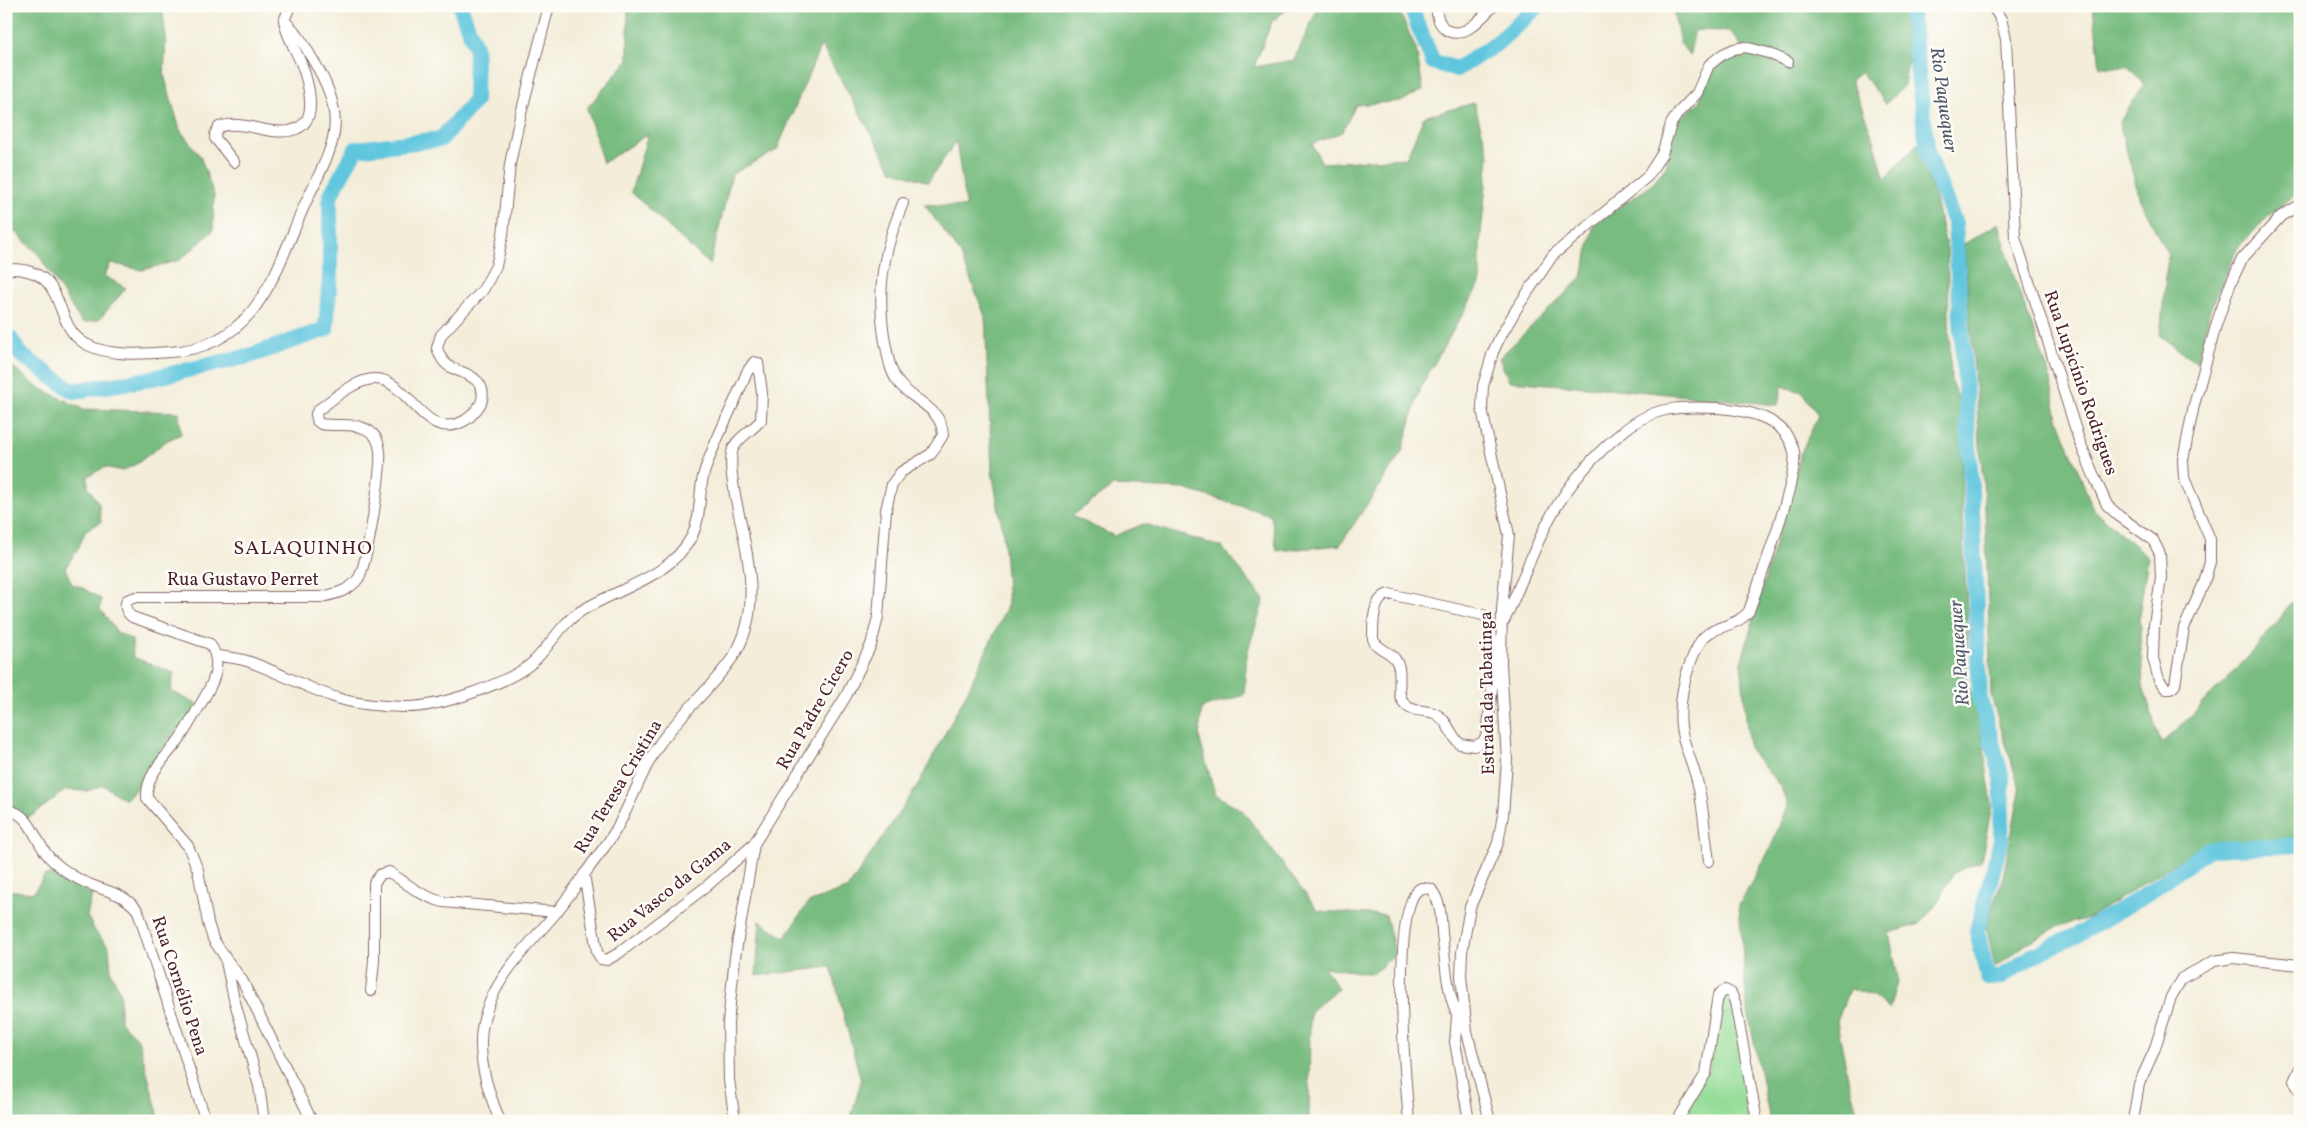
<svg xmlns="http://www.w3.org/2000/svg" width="2306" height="1127" font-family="Vollkorn,serif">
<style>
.green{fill:#95dd97;stroke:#707e61}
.forest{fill:#78bc80;stroke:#616e56}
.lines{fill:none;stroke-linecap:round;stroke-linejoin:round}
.river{stroke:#61c6de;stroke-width:16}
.street-casing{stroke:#856768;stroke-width:12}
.street{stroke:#fff;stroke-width:10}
.labels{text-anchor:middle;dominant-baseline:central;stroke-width:5;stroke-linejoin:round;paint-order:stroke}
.street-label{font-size:18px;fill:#4a1f2b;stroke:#fdfcf7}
.water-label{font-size:19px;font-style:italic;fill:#52596a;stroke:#fdfcf7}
.quarter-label{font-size:20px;letter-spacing:1px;fill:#4a1f2b;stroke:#fdfcf7}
</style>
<rect width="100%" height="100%" fill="#fdfcf7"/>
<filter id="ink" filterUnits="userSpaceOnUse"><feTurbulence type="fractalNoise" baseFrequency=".02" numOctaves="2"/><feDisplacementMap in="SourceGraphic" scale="10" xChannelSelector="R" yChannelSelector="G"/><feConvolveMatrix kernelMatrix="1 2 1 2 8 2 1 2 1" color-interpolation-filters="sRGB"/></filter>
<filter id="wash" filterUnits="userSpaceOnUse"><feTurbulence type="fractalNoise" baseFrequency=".0096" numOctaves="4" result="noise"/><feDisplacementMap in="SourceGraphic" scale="20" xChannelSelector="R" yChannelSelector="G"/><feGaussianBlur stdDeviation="1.12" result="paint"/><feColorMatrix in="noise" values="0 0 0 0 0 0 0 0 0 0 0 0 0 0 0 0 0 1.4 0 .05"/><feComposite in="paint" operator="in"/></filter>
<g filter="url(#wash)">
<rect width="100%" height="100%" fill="#f3edd9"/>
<path class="green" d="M 1720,988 L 1732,991 L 1757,1121 L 1678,1121 L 1709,1068 Z"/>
<path class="forest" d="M 6,6 L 162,6 L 166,37 L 164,75 L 180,130 L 200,156 L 214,195 L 213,231 L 180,260 L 142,270 L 111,263 L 104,276 L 126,288 L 99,320 L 82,323 L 38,254 L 6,223 Z
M 628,6 L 1292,6 L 1272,21 L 1254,67 L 1294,60 L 1319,6 L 1397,6 L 1416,49 L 1423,90 L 1402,101 L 1356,105 L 1342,132 L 1312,144 L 1322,163 L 1406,158 L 1424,117 L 1474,103 L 1489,156 L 1480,243 L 1480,284 L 1420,388 L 1402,452 L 1340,545 L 1277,551 L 1271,515 L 1184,489 L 1113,486 L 1072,516 L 1114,536 L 1144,524 L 1222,547 L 1264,600 L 1247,653 L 1244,695 L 1202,708 L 1199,737 L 1215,794 L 1242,810 L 1318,911 L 1386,915 L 1395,954 L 1373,974 L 1324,967 L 1338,988 L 1310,1011 L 1309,1121 L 850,1121 L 861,1081 L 831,967 L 756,976 L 760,921 L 785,938 L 808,903 L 848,888 L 918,785 L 968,690 L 1008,604 L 1003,533 L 992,471 L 985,316 L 960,253 L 924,204 L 966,207 L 956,141 L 928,182 L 892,170 L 821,45 L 777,150 L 732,174 L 710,265 L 631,192 L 648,134 L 603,163 L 587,108 L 628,60 Z
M 1672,6 L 1757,6 L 1763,13 L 1772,6 L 1902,6 L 1911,46 L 1904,85 L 1886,104 L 1861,72 L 1851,80 L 1874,140 L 1885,179 L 1918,143 L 1934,195 L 1947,250 L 1951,380 L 1961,408 L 1962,518 L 1968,631 L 1967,682 L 1979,717 L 1992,805 L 1981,861 L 1953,873 L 1938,902 L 1920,924 L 1889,933 L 1898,978 L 1889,1009 L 1872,995 L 1849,989 L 1837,1022 L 1849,1083 L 1860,1121 L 1770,1121 L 1747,1007 L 1739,905 L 1770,849 L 1787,806 L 1781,787 L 1749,749 L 1741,663 L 1801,453 L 1818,415 L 1802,392 L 1782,386 L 1778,405 L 1628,390 L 1509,381 L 1499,358 L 1582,277 L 1594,224 L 1649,187 L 1666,167 L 1673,123 L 1700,102 L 1706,74 L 1744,49 L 1730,31 L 1695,30 L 1689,56 L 1680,42 Z
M 2093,6 L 2300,6 L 2300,191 L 2273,212 L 2238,247 L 2210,310 L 2197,363 L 2160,336 L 2168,255 L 2140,200 L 2119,123 L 2144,85 L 2129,67 L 2100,67 Z
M 1999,223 L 2015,280 L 2048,370 L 2058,418 L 2093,509 L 2148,557 L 2139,616 L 2143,686 L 2161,743 L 2176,731 L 2252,653 L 2291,603 L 2300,600 L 2300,839 L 2206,843 L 2089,918 L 2059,926 L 2029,942 L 1995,967 L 1986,924 L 2003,877 L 2020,790 L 1991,696 L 1985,507 L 1964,244 Z
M 6,361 L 36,386 L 83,409 L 179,412 L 181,434 L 166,441 L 138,463 L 122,471 L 105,467 L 88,476 L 88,487 L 99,504 L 101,522 L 86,530 L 77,551 L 65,568 L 72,584 L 81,587 L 101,599 L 100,609 L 117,632 L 132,640 L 133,657 L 174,673 L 171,691 L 202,707 L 175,732 L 134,791 L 125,800 L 103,785 L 87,791 L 66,790 L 30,817 L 6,814 Z
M 45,875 L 59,875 L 92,894 L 87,916 L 95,931 L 109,947 L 111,972 L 120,992 L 120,1021 L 138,1039 L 160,1121 L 6,1121 L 6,890 L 33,893 Z"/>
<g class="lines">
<path class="river" d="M 1410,6 L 1433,62 L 1457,69 L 1496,44 L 1538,6
M 1910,6 L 1928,155 L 1955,224 L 1970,464 L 1980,699 L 2002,778 L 2001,840 L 1977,931 L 1988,978 L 2001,977 L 2034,955 L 2077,935 L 2143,896 L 2209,849 L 2300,845
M 6,336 L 10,338 L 21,355 L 73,391 L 144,380 L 249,356 L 326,329 L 330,276 L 330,196 L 356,149 L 441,139 L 475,101 L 476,49 L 460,6"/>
</g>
</g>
<g filter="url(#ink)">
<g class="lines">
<g class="street-casing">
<path id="street" d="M 1437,6 C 1436,15 1438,22 1444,28 C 1461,43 1482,18 1493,6
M 1992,6 L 2001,19 L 2006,39 L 2015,237 L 2079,440 L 2094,476 L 2107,505 L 2119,516 L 2153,540 L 2160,554 L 2161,578 L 2154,625 L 2153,658 L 2159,680 L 2166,689 L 2171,689 L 2175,685 L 2184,628 L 2204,583 L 2210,562 L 2210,539 L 2184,478 L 2183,460 L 2194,405 L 2217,322 L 2230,285 L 2242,259 L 2281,216 L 2300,205
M 234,162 L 215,138 L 215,134 L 219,127 C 236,121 256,129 273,131 C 317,136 314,103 304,71 C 299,54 287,39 284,21 L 290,6
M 6,269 C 70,266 50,322 84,343 C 107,357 144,354 170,352 C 251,347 272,283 299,218 C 325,154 357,130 313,60 C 305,46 297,31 284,21
M 1389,594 L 1483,615 L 1488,619 L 1495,660 L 1487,735 L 1482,743 L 1474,746 L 1460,744 C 1450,735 1448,720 1436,714 C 1426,709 1411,713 1404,703 C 1394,692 1405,672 1395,659 C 1389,650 1377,650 1373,639 C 1373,625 1372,598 1389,594 Z
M 1504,621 C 1521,586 1533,548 1552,514 C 1569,485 1593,456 1620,434 C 1652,406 1678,406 1718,408 C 1747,410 1787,418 1794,452 C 1799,477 1759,581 1749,611 C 1736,629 1709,624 1699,644 C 1684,671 1675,712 1684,741 C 1689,757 1696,773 1699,789 C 1704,813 1705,837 1709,861
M 217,656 C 226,657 237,658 247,661 C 277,671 306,688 337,698 C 359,705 382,706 405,707 C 437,708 507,684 532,663 C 550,647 561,623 581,611 C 618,588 670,578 692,536 C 702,516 698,493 704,473 C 715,438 734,406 747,372 L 754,362 L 758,363 L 762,393 L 761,420 C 753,430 738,437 733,449 C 729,460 732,477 734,489 C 743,542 767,606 733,657 C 711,689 680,714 658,746 C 637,779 627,818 603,849 C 587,870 572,893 555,914 C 529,945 494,978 484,1019 C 475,1053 487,1089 500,1121
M 6,810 C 34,813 34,845 53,861 C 63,870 76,879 89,884 C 108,892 124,893 138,911 L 206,1121
M 584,874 L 597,952 L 601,959 L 607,960 L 619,953 L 707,886 L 754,844
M 227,960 L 242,980 L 312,1121
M 371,991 L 374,961 L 374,883 L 381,874 L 389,872 C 407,883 421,897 443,902 L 557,912
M 1457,1017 L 1455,1042 L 1469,1121
M 2300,1068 L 2294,1081 L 2300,1091
M 264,1121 L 259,1086 L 234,999 L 225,957 L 213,939 L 208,923 L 198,870 L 188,846 L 147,798 C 145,776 165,758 178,741 C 185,732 190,722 196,712 C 208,691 226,668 210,644 L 132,617 C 126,612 124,607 127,600 L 136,597 L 321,597 C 335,594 349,591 358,579 C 367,567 382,467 380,451 C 379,444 377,438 373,434 C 360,421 337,427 321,424 L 317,421 L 316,414 L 318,410 C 333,399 356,379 375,379 C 409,379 423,441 462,422 C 469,419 477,410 481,403 C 484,395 483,388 478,382 C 463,366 446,376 437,348 L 441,335 L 483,290 L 496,266 L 503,235 L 510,164 L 519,121 L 549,6
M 735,1121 L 729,1080 L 728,1023 L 735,957 L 754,844 L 846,696 L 871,645 L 878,617 L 886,510 L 892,484 L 901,472 L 931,454 L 943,435 C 942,407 912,401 898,382 C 889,370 888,355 885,342 C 876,290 883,251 903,203
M 1409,1121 C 1406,1086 1389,902 1421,888 L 1431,889 C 1441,902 1441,917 1442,933 C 1446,966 1446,1000 1465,1029
M 1490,1121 L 1467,1032 L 1461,976 L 1462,952 L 1470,907 L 1498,843 L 1503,815 L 1507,760 L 1501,664 L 1502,609 L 1509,535 L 1486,429 L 1482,408 L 1483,386 L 1493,352 L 1499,339 L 1517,308 L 1553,255 L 1647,177 L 1662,154 L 1671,124 L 1678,113 L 1697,93 L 1709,65 L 1723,54 L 1734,49 L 1745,47 L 1768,53 L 1788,62
M 1677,1121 L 1706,1073 L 1718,995 L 1725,990 L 1731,993 L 1735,1002 L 1757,1121
M 2133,1121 L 2139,1084 L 2154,1051 L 2171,997 L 2182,978 L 2214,961 L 2233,958 L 2300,965"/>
</g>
<use href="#street" class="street"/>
</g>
</g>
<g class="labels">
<g class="street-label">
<text transform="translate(2080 383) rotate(71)">Rua Lupicínio Rodrigues</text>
<text x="243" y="580">Rua Gustavo Perret</text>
<text transform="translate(1488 693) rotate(-91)">Estrada da Tabatinga</text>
<text transform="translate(816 710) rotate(-60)">Rua Padre Cicero</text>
<text transform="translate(619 787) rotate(-59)">Rua Teresa Cristina</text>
<text transform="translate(670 891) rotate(-39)">Rua Vasco da Gama</text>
<text transform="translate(179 986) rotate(72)">Rua Cornélio Pena</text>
</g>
<g class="water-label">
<text transform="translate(1943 100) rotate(82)">Rio Paquequer</text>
<text transform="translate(1960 653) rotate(-94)">Rio Paquequer</text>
</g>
<g class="quarter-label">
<text x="303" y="549">SALAQUINHO</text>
</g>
</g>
<rect width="2306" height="1127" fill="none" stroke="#fdfcf7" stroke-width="25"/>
</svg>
